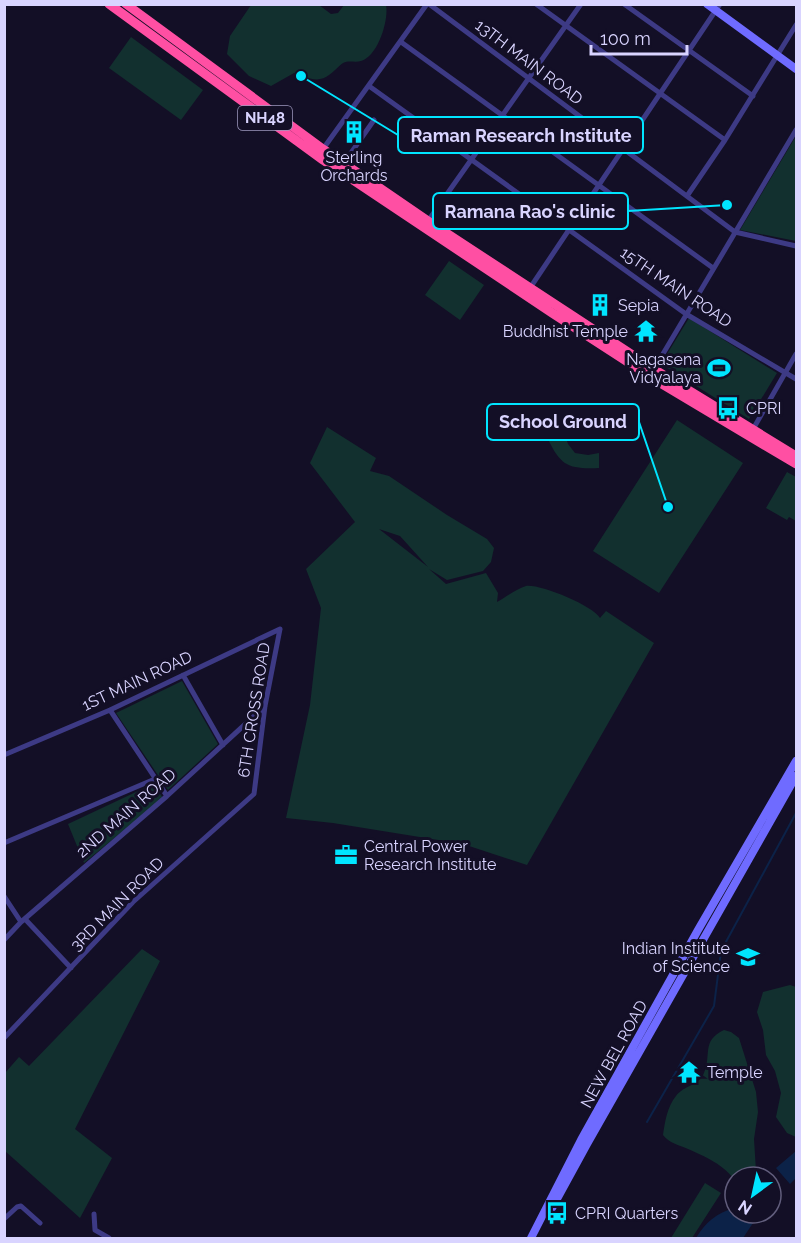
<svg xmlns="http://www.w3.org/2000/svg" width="801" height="1243" font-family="Raleway,sans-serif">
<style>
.green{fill:#12302f;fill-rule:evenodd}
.water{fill:#0c2248}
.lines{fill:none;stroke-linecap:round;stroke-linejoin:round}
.stream{stroke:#0c2248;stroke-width:2}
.street{stroke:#3d3a85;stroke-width:5}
.secondary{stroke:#6f6bff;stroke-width:8}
.highway{stroke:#ff4fa3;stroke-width:9}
.labels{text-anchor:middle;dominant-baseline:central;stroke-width:6;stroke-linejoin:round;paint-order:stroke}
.shield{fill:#130f26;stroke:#9e99be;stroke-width:1.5}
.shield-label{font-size:15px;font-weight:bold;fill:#d9d4ff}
.street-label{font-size:16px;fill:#d9d4ff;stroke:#130f26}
.poi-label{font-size:16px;fill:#d9d4ff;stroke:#130f26;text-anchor:start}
.leader{fill:none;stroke:#00e5ff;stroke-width:2}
.callout-dot{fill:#00e5ff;stroke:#130f26;stroke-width:2}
.callout{fill:#130f26;stroke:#00e5ff;stroke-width:2}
.callout-label{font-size:18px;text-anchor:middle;font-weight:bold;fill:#d9d4ff}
</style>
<rect width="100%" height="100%" fill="#130f26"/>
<path class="green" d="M 251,5 L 319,5 L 331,14 L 338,13 L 344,5 L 386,5 C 389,20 378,56 361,61 C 355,63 349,60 343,63 C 336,68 329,78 320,79 C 313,81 301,75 294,73 L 271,86 L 249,76 L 227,54 L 230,36 Z
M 131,37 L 203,90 L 181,120 L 109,68 Z
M 796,136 L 796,241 L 740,230 Z
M 449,261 L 484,285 L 460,320 L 425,295 Z
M 689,318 L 777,373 L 749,419 L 661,364 Z
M 677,420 L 743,463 L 659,593 L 593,551 Z
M 327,427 L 376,458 L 370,471 L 389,476 L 447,515 L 487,539 L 494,548 L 491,562 L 483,571 L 447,580 L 429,569 L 446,584 L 486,573 L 498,593 L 497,602 C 506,597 516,589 526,586 C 540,584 592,605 600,618 L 606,611 L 654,643 L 527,865 L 463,844 L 333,823 L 286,818 L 310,705 L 321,608 L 306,569 L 355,522 L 310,463 ZM 379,529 L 400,536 L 428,567 Z
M 563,429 L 568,444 L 575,453 L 588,455 L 599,453 L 599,468 C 570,469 561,467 548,439 Z
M 787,472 L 796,477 L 796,521 L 789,517 L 787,520 L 766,508 Z
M 182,681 L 218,744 L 168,790 L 116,713 Z
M 153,784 L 163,798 L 84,863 L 68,824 Z
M 142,949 L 160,961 L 75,1129 L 112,1158 L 80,1218 L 5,1151 L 5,1073 L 19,1057 L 29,1066 Z
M 790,985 L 796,987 L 796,1137 L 787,1133 L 776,1117 L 781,1093 L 775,1071 L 766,1055 L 763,1030 L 757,1012 L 763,992 Z
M 724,1030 L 731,1032 L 739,1038 L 756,1092 L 758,1112 L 754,1139 L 756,1171 L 754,1177 L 735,1177 L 735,1181 C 725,1165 704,1156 688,1149 C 679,1145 669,1143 663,1135 C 665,1122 667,1107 676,1096 C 684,1085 699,1086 704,1073 C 712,1054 701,1041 724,1030 Z
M 705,1183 L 721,1193 L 692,1238 L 671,1238 Z"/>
<path class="water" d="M 796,1151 L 796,1178 L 790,1184 L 776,1168 Z
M 735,1208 L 735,1213 L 749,1213 L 755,1220 L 743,1238 L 696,1238 C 706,1222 716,1213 735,1208 Z"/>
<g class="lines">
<path class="stream" d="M 647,1122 L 714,1006 L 721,951 L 796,813"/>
<path class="street" d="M 429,4 L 735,232 L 796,246
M 536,4 L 725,140
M 624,4 L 753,96
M 401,42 L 713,268
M 369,86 L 686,314 L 796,379
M 323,149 L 427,4
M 344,163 L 374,120
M 687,196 L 725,140 L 796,25
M 428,221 L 581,4
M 530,288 L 720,4
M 654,369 L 796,130
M 752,431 L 796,354
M 183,675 L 223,745
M 110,710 L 167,796
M 4,755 L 110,710 L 280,629
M 4,843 L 155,779
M 4,896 L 21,922
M 25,919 L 71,968
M 4,940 L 21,922 L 167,796 L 265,706
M 4,1038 L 133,902 L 254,794 L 265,706 L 280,629
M 94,1214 L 95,1230 L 109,1238
M 4,1219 L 17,1207 L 21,1206 L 40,1223"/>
<path class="secondary" d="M 707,4 L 796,69
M 552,1208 L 587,1144 L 796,776
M 531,1238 L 581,1140 L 698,930 L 796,761"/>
<path class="highway" d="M 109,4 L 323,160 L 552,313 L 660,383 L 796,464
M 126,4 L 323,149 L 428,221 L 654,369 L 796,456"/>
</g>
<defs>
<g id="building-bare" transform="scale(1.8)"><path d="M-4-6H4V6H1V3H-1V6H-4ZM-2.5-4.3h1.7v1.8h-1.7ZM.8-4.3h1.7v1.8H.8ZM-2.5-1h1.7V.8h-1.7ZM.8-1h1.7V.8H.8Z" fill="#00e5ff" stroke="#130f26" stroke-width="2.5" paint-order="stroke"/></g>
<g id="temple-bare" transform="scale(1.8)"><path d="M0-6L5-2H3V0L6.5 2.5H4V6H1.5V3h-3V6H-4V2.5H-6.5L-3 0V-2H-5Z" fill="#00e5ff" stroke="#130f26" stroke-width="2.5" paint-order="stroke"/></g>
<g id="stadium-bare" transform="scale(1.8)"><path d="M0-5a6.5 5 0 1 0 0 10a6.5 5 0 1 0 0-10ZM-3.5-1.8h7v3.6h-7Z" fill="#00e5ff" stroke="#130f26" stroke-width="2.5" paint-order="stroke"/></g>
<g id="bus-bare" transform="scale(1.8)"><path d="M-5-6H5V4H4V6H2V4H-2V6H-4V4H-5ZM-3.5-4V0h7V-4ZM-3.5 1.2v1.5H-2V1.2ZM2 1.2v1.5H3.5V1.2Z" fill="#00e5ff" stroke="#130f26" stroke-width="2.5" paint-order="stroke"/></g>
<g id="office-bare" transform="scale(1.8)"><path d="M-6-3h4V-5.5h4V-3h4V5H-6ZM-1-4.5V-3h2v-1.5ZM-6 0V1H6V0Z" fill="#00e5ff" stroke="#130f26" stroke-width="2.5" paint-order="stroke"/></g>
<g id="university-bare" transform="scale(1.8)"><path d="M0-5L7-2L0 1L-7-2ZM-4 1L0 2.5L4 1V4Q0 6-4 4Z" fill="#00e5ff" stroke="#130f26" stroke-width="2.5" paint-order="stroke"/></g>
</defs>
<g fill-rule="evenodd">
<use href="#building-bare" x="354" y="132"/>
<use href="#building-bare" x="600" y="305"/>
<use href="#temple-bare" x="646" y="331"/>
<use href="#stadium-bare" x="719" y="368"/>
<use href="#bus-bare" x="728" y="408"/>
<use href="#office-bare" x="346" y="855"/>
<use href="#university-bare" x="748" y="957"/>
<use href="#temple-bare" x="689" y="1072"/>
<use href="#bus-bare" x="557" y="1213"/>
</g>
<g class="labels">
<rect class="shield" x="238" y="106" width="54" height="24" rx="4.5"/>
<g class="shield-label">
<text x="265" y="118">NH48</text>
</g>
<g class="street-label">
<text transform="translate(529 62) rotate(37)">13TH MAIN ROAD</text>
<text transform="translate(676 287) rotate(34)">15TH MAIN ROAD</text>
<text transform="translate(137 681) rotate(-25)">1ST MAIN ROAD</text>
<text transform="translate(254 710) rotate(-81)">6TH CROSS ROAD</text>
<text transform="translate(126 813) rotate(-41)">2ND MAIN ROAD</text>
<text transform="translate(117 904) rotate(-45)">3RD MAIN ROAD</text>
<text transform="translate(614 1054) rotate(-61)">NEW BEL ROAD</text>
</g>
<g class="poi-label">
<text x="354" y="157" text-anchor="middle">Sterling<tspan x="354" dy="18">Orchards</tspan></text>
<text x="618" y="305">Sepia</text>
<text x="628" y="331" text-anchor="end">Buddhist Temple</text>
<text x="701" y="359" text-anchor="end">Nagasena<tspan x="701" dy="18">Vidyalaya</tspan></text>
<text x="746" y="408">CPRI</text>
<text x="364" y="846">Central Power<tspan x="364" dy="18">Research Institute</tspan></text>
<text x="730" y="948" text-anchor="end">Indian Institute<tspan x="730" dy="18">of Science</tspan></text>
<text x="707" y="1072">Temple</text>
<text x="575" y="1213">CPRI Quarters</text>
</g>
</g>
<path class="leader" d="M301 76L398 135M727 205L628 211M668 507L639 422"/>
<g class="callout-dot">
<circle cx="301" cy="76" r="6"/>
<circle cx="727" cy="205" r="6"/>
<circle cx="668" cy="507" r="6"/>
</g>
<g class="callout">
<rect x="398" y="117" width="245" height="36" rx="6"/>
<rect x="433" y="193" width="195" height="36" rx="6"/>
<rect x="487" y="404" width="152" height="36" rx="6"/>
</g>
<g class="callout-label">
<text x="521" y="142">Raman Research Institute</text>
<text x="530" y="218">Ramana Rao's clinic</text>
<text x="563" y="428">School Ground</text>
</g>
<rect width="801" height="1243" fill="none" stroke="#d9d4ff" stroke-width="12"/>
<g transform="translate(753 1195) rotate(213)"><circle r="28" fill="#130f26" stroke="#625e7d" stroke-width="1.5"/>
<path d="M0-4.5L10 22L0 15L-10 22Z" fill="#00e5ff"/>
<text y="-9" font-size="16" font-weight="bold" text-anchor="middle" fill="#d9d4ff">N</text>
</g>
<path d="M591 45v9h96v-9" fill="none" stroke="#d9d4ff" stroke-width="3"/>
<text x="600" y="45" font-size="18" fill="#d9d4ff" stroke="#130f26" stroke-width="4.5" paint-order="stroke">100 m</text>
</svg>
